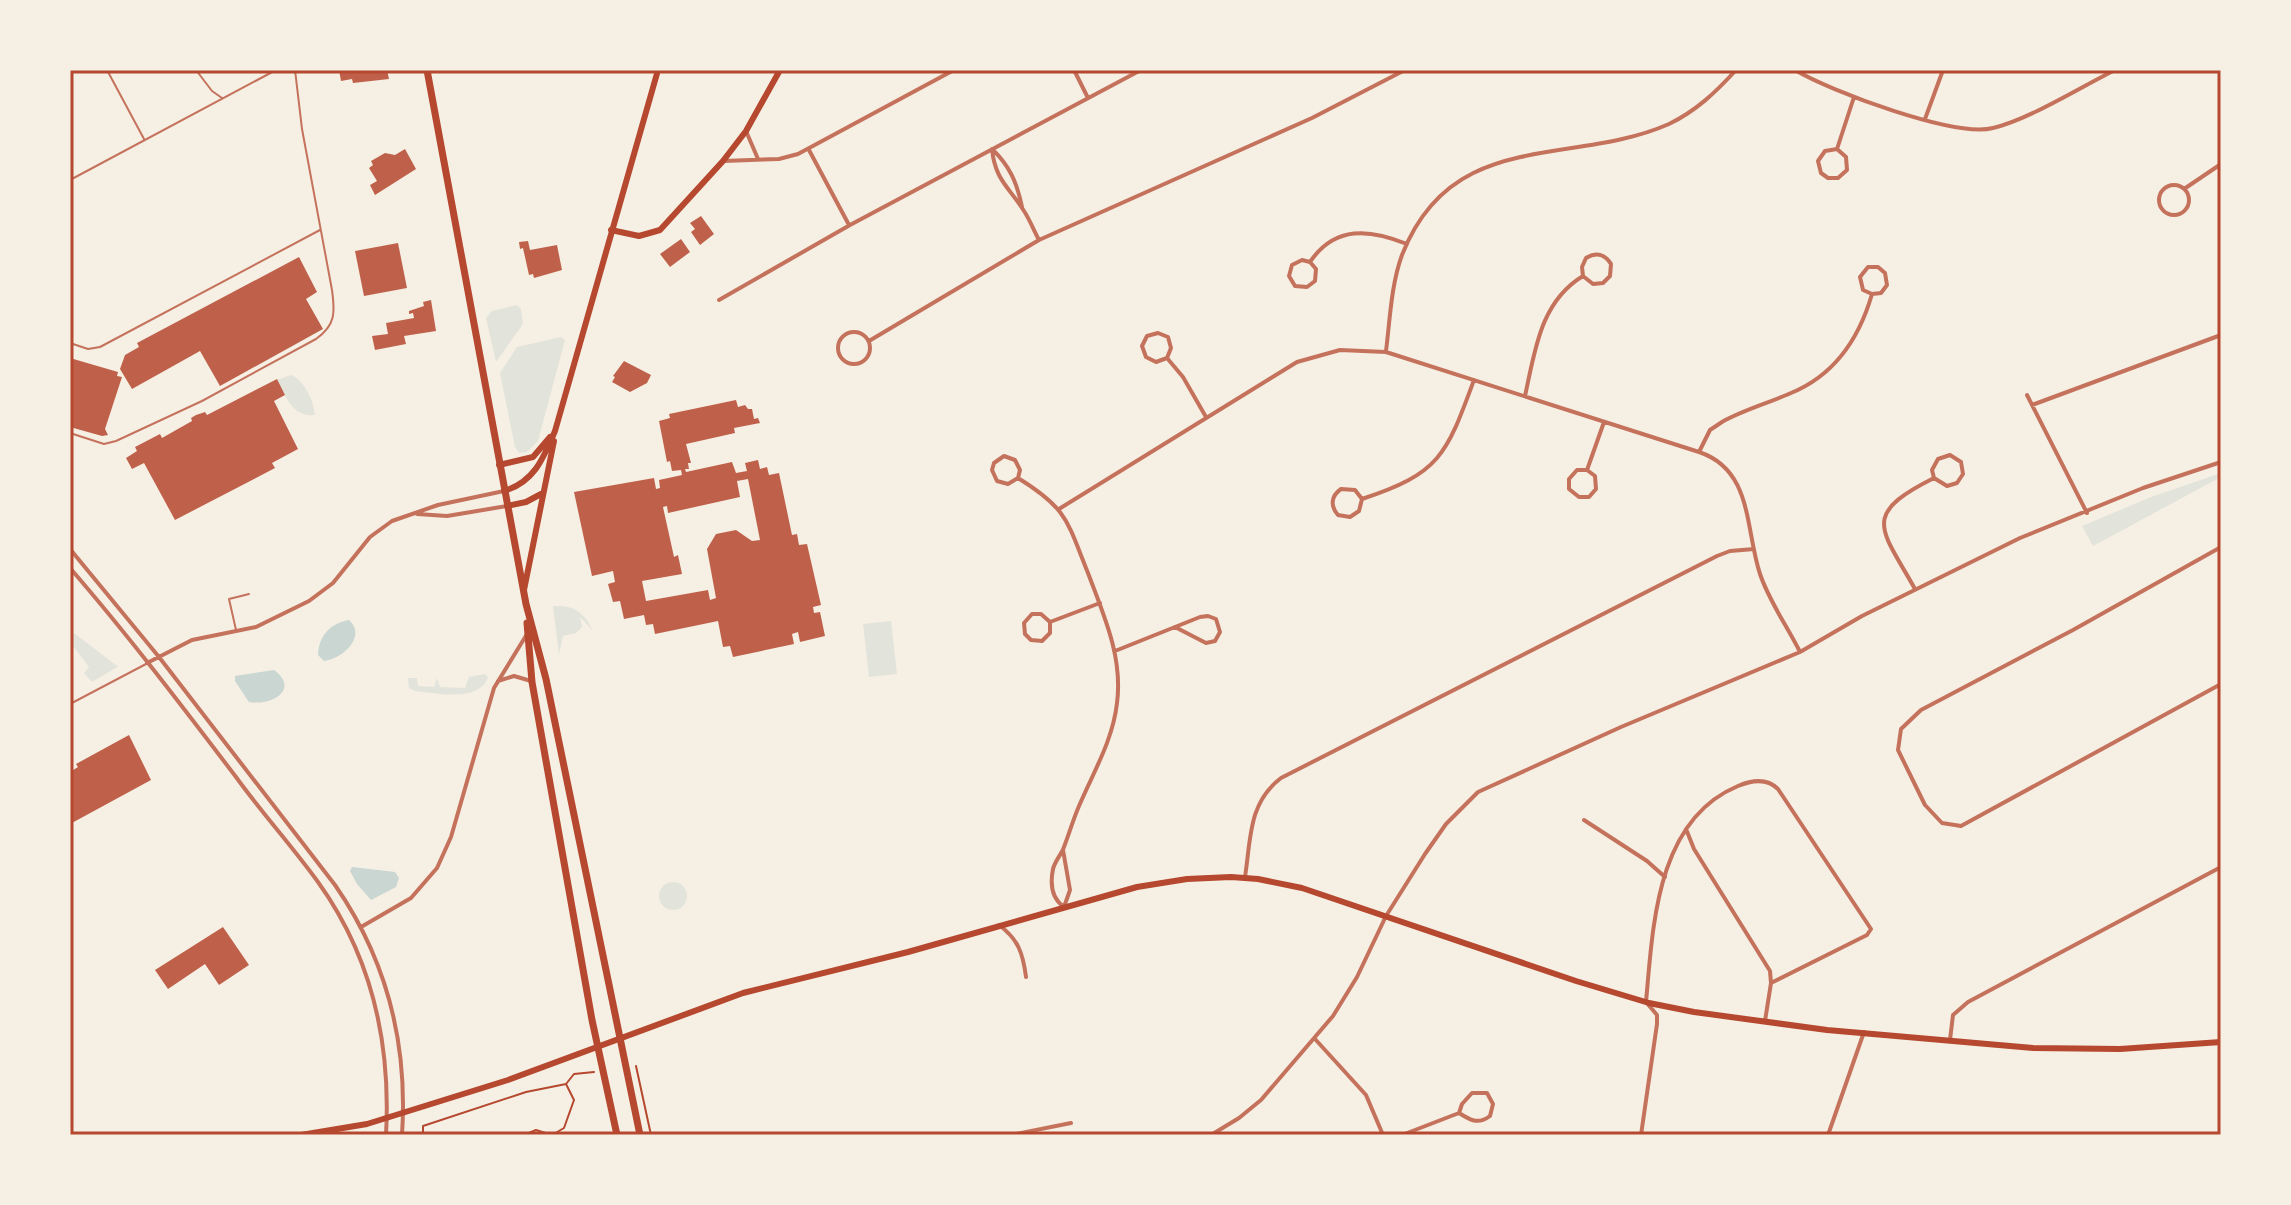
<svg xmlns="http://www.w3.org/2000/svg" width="2291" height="1205" font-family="'Public Sans',sans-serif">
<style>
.green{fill:#e2e4dc}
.water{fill:#c9d6d2}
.building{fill:#bf614a;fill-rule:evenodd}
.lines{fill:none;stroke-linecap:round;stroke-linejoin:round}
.path{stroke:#b5482f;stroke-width:2}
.service{stroke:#c5725c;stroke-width:2}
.minor{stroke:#c5725c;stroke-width:4}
.secondary{stroke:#b5482f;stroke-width:6}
.primary{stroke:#b5482f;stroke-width:7}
.neatline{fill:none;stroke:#b5482f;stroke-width:3}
</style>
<rect width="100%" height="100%" fill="#f6efe4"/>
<path class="green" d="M 517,305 L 521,309 L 523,324 L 496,362 L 486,318 L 492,311 Z
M 561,337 L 565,340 L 538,441 L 527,452 L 519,453 L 515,447 L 500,373 L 517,347 Z
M 291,375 C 304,380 314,401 315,415 C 292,417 287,398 277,380 Z
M 2221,473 L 2221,477 L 2093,546 L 2082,526 L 2151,497 Z
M 553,606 C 573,605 584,611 593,631 L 580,617 L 582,627 L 576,633 L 563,636 L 559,654 Z
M 891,621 L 897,674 L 869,677 L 863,624 Z
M 70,630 L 117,666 L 119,666 L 92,682 L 84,673 L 89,667 L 70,642 Z
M 485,674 L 488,677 C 479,703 437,693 415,691 L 409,688 L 408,678 L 417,678 L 418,686 L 434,687 L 437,678 L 440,687 L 465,688 L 469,677 Z
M659 896a14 14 0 1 1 28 0a14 14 0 1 1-28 0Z"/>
<path class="water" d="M 349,620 C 367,636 343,659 324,661 L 318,655 C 319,636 329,624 349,620 Z
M 274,670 C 301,690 270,706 249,702 L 235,681 L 235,676 Z
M 352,867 L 395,872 L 399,878 L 396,887 L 371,900 L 357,884 L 350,871 Z"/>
<path class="building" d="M 339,70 L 387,70 L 389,79 L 353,83 L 352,79 L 341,81 Z
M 405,149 L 416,169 L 375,195 L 370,185 L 377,181 L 369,168 L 373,165 L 371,161 L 385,153 L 395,155 Z
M 701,216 L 714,234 L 700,245 L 691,232 L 695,229 L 690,223 Z
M 681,239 L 690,252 L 670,267 L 660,254 Z
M 528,241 L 530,250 L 557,245 L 562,270 L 534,278 L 533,274 L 529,275 L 523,248 L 520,249 L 519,242 Z
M 398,243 L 407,288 L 364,296 L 355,251 Z
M 299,257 L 317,292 L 306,299 L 323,329 L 220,386 L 200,351 L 132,389 L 120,369 L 125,355 L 139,347 L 137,343 Z
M 431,300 L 436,331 L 404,336 L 406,344 L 375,350 L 372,336 L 388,334 L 386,323 L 414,318 L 413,313 L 409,314 L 409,311 L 424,306 L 423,302 Z
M 70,358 L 118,372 L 117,376 L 122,377 L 105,429 L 108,435 L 102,436 L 70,427 Z
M 624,361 L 651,375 L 647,383 L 630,392 L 612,382 L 615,377 L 613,376 Z
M 277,379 L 285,395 L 274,401 L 298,449 L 272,463 L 275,468 L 175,520 L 144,463 L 132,469 L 126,458 L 137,451 L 135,447 L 160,434 L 162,438 L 192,421 L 191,418 L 196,415 L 205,412 L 207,415 Z
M 736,400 L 738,407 L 745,405 L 748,409 L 752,409 L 754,419 L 758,418 L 760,423 L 734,428 L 735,433 L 686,444 L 691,463 L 688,463 L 689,469 L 685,469 L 686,472 L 732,462 L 736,473 L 747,471 L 745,463 L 758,460 L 760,469 L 767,467 L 769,475 L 779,473 L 792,535 L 797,534 L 799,545 L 807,544 L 821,605 L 813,607 L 814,613 L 820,612 L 825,636 L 800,642 L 798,632 L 792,634 L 794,644 L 733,657 L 730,646 L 723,647 L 718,621 L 655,634 L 653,624 L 646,625 L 644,615 L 624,619 L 620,601 L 613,602 L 608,584 L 615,582 L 613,571 L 592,576 L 574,492 L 654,478 L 656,489 L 660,488 L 659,480 L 682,475 L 681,470 L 672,471 L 670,461 L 667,462 L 659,421 L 670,418 L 669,414 ZM 748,479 L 760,540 L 752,541 L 736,530 L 716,534 L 707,549 L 716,598 L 710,600 L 708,590 L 646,601 L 642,581 L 682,574 L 678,555 L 674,557 L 663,507 L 667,506 L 668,513 L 740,497 L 737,481 Z
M 129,735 L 151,780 L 70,824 L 70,772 L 78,767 L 76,764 Z
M 223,927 L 249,965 L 219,985 L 205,964 L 168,989 L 155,970 Z"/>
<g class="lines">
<path class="path" d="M 636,1066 L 651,1135
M 419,1135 L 423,1132 L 423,1126 L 526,1092 L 566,1084 L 574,1074 L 594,1072
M 484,1135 L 507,1135
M 524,1135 L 536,1130 L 552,1135 L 564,1128 L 574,1100 L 566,1084"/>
<path class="service" d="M 107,70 L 144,139
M 196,70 L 212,91 L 222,98
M 70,180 L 276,70
M 70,343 L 88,349 L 100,347 L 320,230
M 70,433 L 104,444 L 116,441 L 202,401 L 316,339 C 336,325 335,312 332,290 L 302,129 L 295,70
M 236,630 L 229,599 L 249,594
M 70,704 L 146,664"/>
<path class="minor" d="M 1074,70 L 1088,98
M 1795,70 C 1830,91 1955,138 1993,128 C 2028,120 2081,87 2115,70
M 1925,119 L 1943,70
M 746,131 L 758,159
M 992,149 C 995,180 1009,187 1024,211 C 1030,220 1034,231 1039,240
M 992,149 C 1010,166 1017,183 1022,207
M 1837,149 L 1825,151 L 1818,161 L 1821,173 L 1828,178 L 1838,178 L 1847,170 L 1846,157 L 1837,149 L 1854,97
M 809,150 L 849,225
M 723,161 L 779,159 L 798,154 L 954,70
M2159 200a15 15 0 1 1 30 0a15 15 0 1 1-30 0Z
M 2184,189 L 2221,164
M 1310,262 L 1316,269 L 1315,281 L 1307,287 L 1295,286 L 1289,276 L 1292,265 L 1302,260 L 1310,262 C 1335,225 1370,229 1407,244
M 719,300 L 850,225 L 1141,70
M838 348a16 16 0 1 1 32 0a16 16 0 1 1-32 0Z
M 869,341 L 1039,240 L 1312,118 L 1405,70
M 1386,351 C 1390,320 1391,285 1402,255 C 1452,127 1572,167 1669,124 C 1696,111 1716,92 1736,70
M 1167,358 L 1156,362 L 1146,357 L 1142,346 L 1147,336 L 1158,333 L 1168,337 L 1171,348 L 1167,358 L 1183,377 L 1206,417
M 2027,395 L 2087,513
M 1525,396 C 1535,351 1540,302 1583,276 L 1582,267 L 1586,258 C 1596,252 1605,254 1611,264 L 1610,276 L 1603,283 L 1593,284 L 1583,276
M 2032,405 L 2221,335
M 1699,452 L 1710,430 L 1722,422 C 1743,410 1769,403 1791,393 C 1835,375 1859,339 1872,294 L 1881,293 L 1887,285 L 1885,273 L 1878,267 L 1868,267 L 1860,277 L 1863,290 L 1872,294
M 1587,470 L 1595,476 L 1596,489 L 1589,497 L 1579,497 L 1569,489 L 1569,479 L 1577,470 L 1587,470 L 1604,422
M 1018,478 L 1008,484 L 997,481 L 992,470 L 994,463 L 1004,456 L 1015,460 L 1020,470 L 1018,478 C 1068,509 1067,521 1088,573 C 1104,616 1123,657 1117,703 C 1113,740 1093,773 1079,806 C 1073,820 1069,834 1064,847 C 1061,855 1055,861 1053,869 C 1050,884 1051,898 1064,907 L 1070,890 L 1063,850
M 1362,499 L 1359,511 L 1350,517 L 1338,515 C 1330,506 1331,496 1341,489 L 1355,490 L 1362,499 C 1440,473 1446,456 1474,380
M 1059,509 L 1297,362 L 1340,350 L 1386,352 L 1699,452 C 1753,470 1745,529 1760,574 C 1769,601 1787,626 1800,652
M 417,514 L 447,516 L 507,506
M 2221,547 L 2073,630 L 1921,710 L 1901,729 L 1898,750 L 1925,805 L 1942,823 L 1961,826 L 2221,684
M 70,549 L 159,657 L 335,885 C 387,960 408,1045 402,1135
M 70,568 C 128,635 182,706 236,777 C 262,813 292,846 318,882 C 372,957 391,1045 386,1135
M 1915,589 C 1881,528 1860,515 1934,478 L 1947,486 L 1957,483 L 1963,474 L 1961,462 L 1950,455 L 1938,459 L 1932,470 L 1934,478
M 1050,622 L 1050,633 L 1042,641 L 1031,640 L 1025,634 L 1024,623 L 1032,614 L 1041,614 L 1050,622 L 1100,603
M 1115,651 L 1200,617 L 1208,616 L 1216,619 L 1220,632 L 1215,641 L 1206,643 L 1175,627
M 147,663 L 192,640 L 256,627 L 309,601 L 333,583 L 370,537 L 392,521 L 438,505 L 504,491
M 498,681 L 514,676 L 531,681
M 1584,820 L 1647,861 L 1665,877
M 1686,829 L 1694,849 L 1770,971 L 1771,983
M 1245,877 C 1251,839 1248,803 1281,778 L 1717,556 L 1730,551 L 1754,549
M 999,925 C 1018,939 1023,953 1026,977
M 361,927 L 411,898 L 437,868 L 451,837 L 494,688 L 527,634
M 1315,1039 L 1366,1095 L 1383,1135
M 1950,1040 L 1953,1015 L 1968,1002 L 2221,867
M 1011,1135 L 1071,1123
M 1211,1135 L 1239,1118 L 1261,1100 L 1333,1016 L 1357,977 L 1386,916 L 1425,854 L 1446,824 L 1478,792 L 1621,727 L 1800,652 L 1862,616 L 2020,538 L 2143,488 L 2221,462
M 1402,1135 L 1459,1113 L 1462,1104 L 1472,1093 L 1487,1093 L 1493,1104 L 1490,1116 C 1478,1125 1470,1120 1459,1113
M 1641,1135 L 1657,1024 L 1657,1015 L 1646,1002 C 1653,926 1656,820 1738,786 C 1752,780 1767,778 1778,789 L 1871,929 L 1867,935 L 1771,983 L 1765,1021
M 1828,1135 L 1864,1032"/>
<path class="secondary" d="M 611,230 L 639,236 L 660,230 L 723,161 L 746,131 L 780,70
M 499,465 L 533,457 L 550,437
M 504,491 C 534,482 543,459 555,431 L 658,70
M 507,506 L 526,502 L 541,494
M 524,590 L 554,441
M 301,1135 L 367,1124 L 508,1080 L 743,993 L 908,952 L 1137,887 L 1187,879 L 1231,877 L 1258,879 L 1302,888 L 1576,981 L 1649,1003 L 1694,1012 L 1827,1030 L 2033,1048 L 2120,1049 L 2221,1042"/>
<path class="primary" d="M 427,70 L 526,604 L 546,679 L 640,1135
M 527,623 L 532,682 L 592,1020 L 617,1135"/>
</g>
<rect width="2291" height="1205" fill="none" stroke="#f6efe4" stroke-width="144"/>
<rect x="72" y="72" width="2147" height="1061" class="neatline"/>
</svg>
